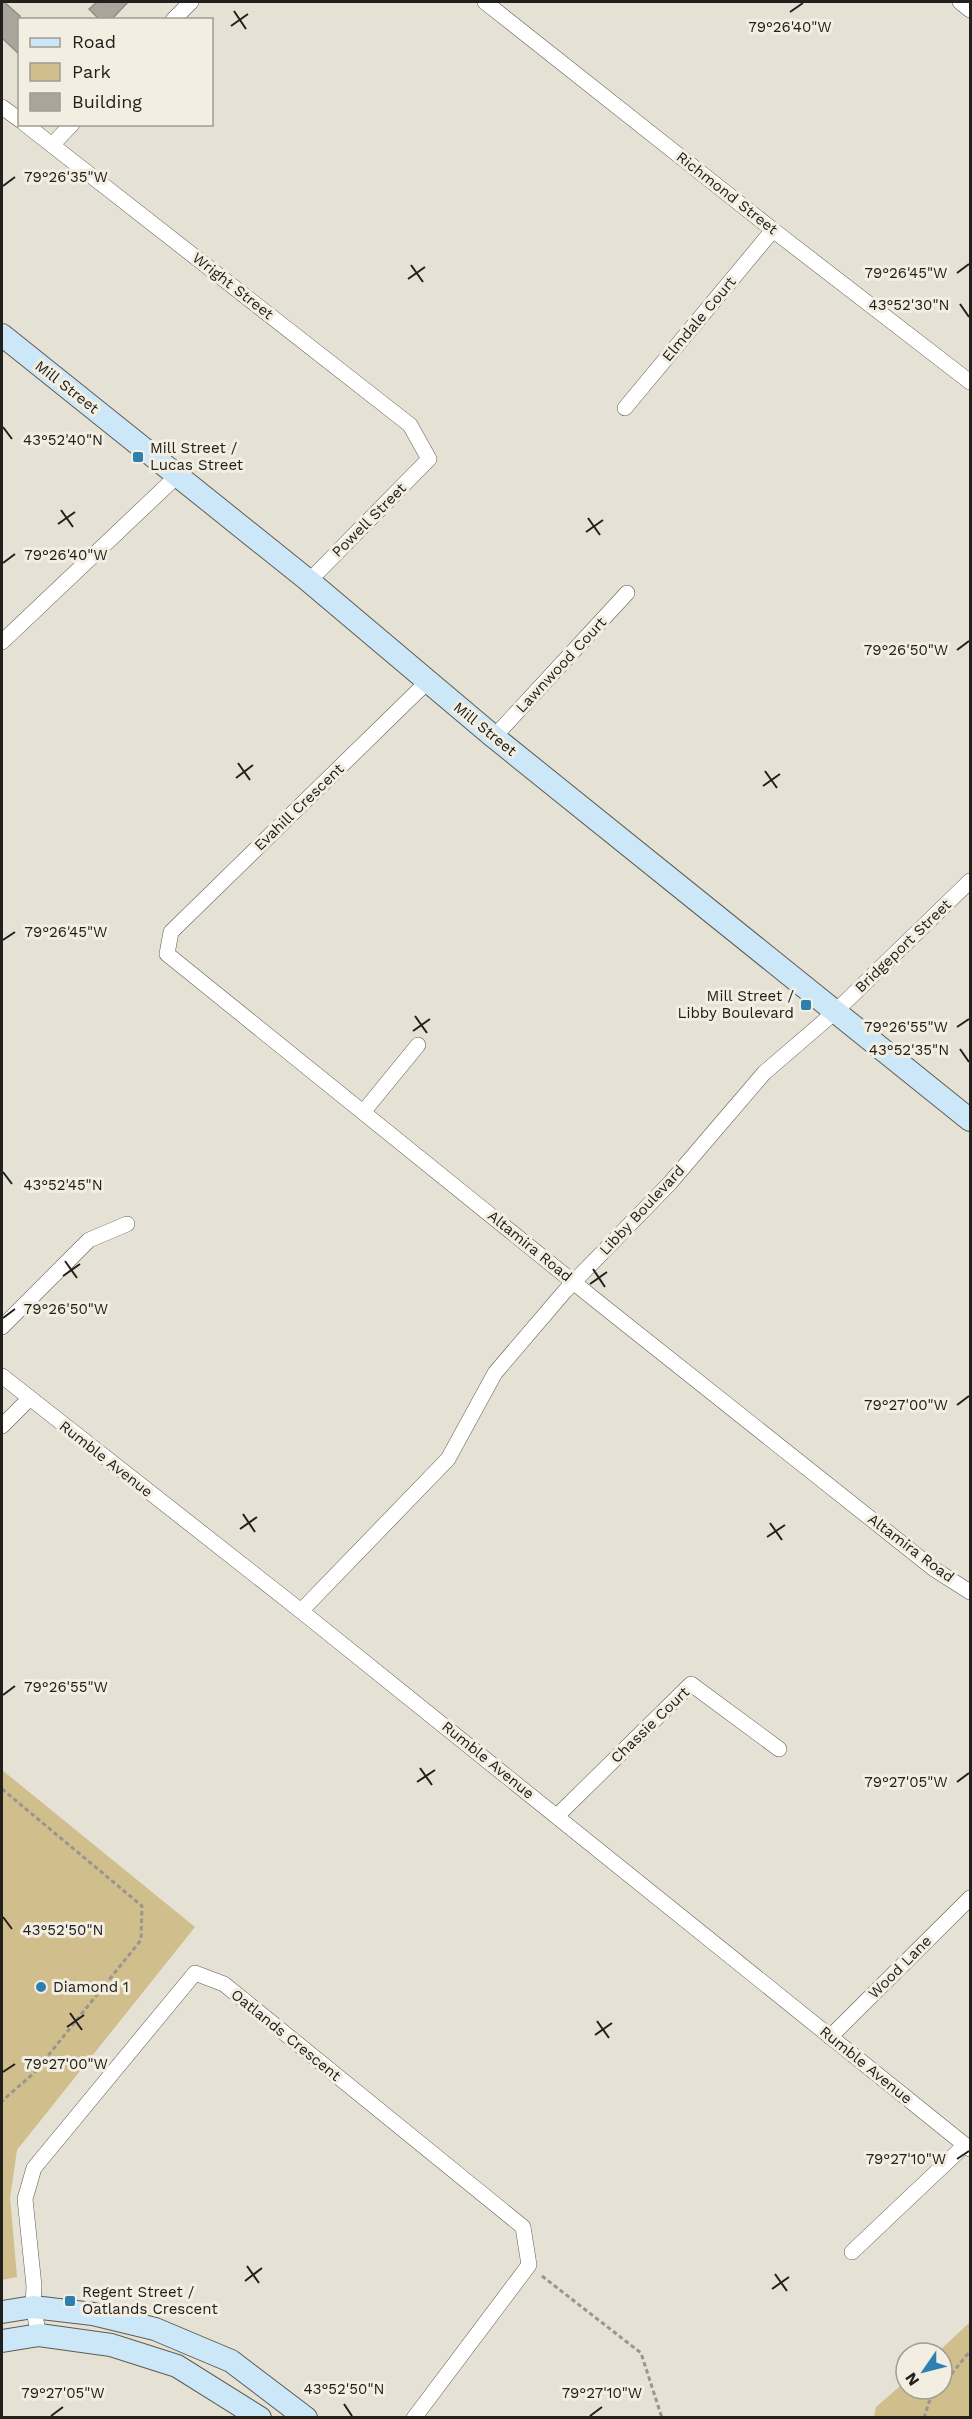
<svg xmlns="http://www.w3.org/2000/svg" width="972" height="2419" font-family="'Work Sans',sans-serif">
<style>
.green{fill:#d1be8d}
.building{fill:#a9a59a;stroke:#918d83;stroke-width:1.5}
.lines{fill:none;stroke-linecap:round;stroke-linejoin:round}
.street-casing{stroke:#605c52;stroke-width:16}
.secondary-casing{stroke:#605c52;stroke-width:24}
.path{stroke:#99968d;stroke-width:3;stroke-dasharray:4.5 3;stroke-linecap:butt}
.street{stroke:#fff;stroke-width:15}
.secondary{stroke:#cce7f8;stroke-width:22}
.ticks{fill:none;stroke:#22201c;stroke-width:2}
.poi-dot{fill:#2e80b1;stroke:#f2eee2;stroke-width:2}
.labels{text-anchor:middle;dominant-baseline:central;stroke-width:6;stroke-linejoin:round;paint-order:stroke}
.street-label{font-size:15px;fill:#22201c;stroke:#f2eee2}
.poi-label{font-size:15px;fill:#22201c;stroke:#f2eee2;text-anchor:start}
.ticks-label{font-size:15px;text-anchor:middle;fill:#22201c;stroke:#f2eee2;stroke-width:6;stroke-linejoin:round;paint-order:stroke}
</style>
<rect width="100%" height="100%" fill="#e5e1d5"/>
<path class="green" d="M 2,1770 L 195,1927 L 17,2150 L 10,2198 L 17,2277 L 2,2280 Z
M 970,2322 L 970,2417 L 874,2417 L 876,2407 L 906,2381 L 906,2389 L 942,2389 L 942,2353 L 937,2353 Z"/>
<path class="building" d="M 2,2 L 4,2 L 20,16 L 20,55 L 2,38 Z
M 97,2 L 128,2 L 111,20 L 100,20 L 89,9 Z"/>
<g class="lines">
<g class="street-casing">
<path id="street" d="M 485,2 L 773,230 L 970,382
M 960,2 L 970,10
M 173,20 L 191,2
M 2,107 L 20,120
M 25,124 L 410,425 L 429,459 L 309,581
M 52,145 L 72,124
M 625,408 L 773,230
M 2,642 L 178,475
M 427,682 L 171,932 L 167,954 L 598,1302 L 934,1569 L 970,1592
M 494,737 L 627,593
M 364,1111 L 418,1045
M 2,1327 L 89,1240 L 127,1224
M 2,1376 L 301,1611 L 970,2149
M 2,1426 L 30,1398
M 301,1611 L 448,1459 L 495,1373 L 565,1291 L 670,1183 L 764,1073 L 836,1011 L 970,881
M 557,1816 L 691,1684 L 779,1749
M 830,2037 L 970,1898
M 852,2252 L 965,2145
M 39,2335 L 33,2307 L 34,2286 L 25,2199 L 34,2168 L 195,1973 L 224,1984 L 523,2227 L 529,2265 L 414,2418"/>
</g>
<g class="secondary-casing">
<path id="secondary" d="M 2,335 L 309,581 L 494,737 L 970,1120
M 2,2312 L 33,2307 L 93,2314 L 155,2329 L 231,2361 L 306,2418
M 2,2341 L 39,2335 L 111,2345 L 177,2366 L 260,2418"/>
</g>
<path class="path" d="M 2,1789 L 142,1906 L 141,1940 L 34,2073 L 2,2101
M 542,2276 L 641,2353 L 662,2418
M 942,2386 L 970,2351
M 924,2418 L 929,2402 L 940,2389"/>
<use href="#street" class="street"/>
<use href="#secondary" class="secondary"/>
</g>
<path class="ticks" d="M 234,11 L 246,29M 790,12 L 803,3M 231,26 L 248,14M 3,186 L 15,177M 411,265 L 423,282M 957,273 L 969,264M 408,279 L 425,267M 960,304 L 969,317M 3,427 L 12,439M 61,510 L 73,527M 588,518 L 600,535M 58,524 L 75,512M 586,532 L 603,520M 3,563 L 15,554M 957,650 L 969,641M 238,763 L 250,780M 765,771 L 777,788M 236,778 L 253,765M 763,786 L 780,774M 3,940 L 15,932M 415,1016 L 427,1033M 957,1027 L 969,1019M 413,1031 L 430,1019M 960,1049 L 969,1062M 3,1172 L 12,1184M 65,1261 L 77,1278M 593,1269 L 605,1287M 63,1276 L 80,1264M 590,1284 L 607,1272M 3,1318 L 15,1309M 957,1405 L 969,1396M 243,1514 L 255,1532M 770,1523 L 782,1540M 240,1529 L 257,1517M 767,1537 L 785,1525M 3,1695 L 15,1686M 420,1768 L 432,1785M 417,1782 L 435,1770M 957,1782 L 969,1773M 3,1917 L 12,1929M 70,2013 L 82,2030M 597,2021 L 609,2038M 67,2027 L 84,2015M 595,2035 L 612,2023M 3,2072 L 15,2064M 957,2159 L 969,2151M 247,2266 L 259,2283M 775,2274 L 787,2291M 245,2281 L 262,2268M 772,2289 L 789,2277M 344,2404 L 352,2416M 51,2416 L 63,2407M 590,2416 L 602,2407"/>
<g class="poi-dot">
<rect x="132" y="451" width="12" height="12" rx="3"/>
<rect x="800" y="999" width="12" height="12" rx="3"/>
<circle cx="41" cy="1987" r="6"/>
<rect x="64" y="2295" width="12" height="12" rx="3"/>
</g>
<g class="labels">
<g class="street-label">
<text transform="translate(727 193) rotate(38)">Richmond Street</text>
<text transform="translate(233 286) rotate(38)">Wright Street</text>
<text transform="translate(699 319) rotate(-50)">Elmdale Court</text>
<text transform="translate(67 387) rotate(38)">Mill Street</text>
<text transform="translate(369 520) rotate(-45)">Powell Street</text>
<text transform="translate(561 665) rotate(-47)">Lawnwood Court</text>
<text transform="translate(485 729) rotate(39)">Mill Street</text>
<text transform="translate(299 807) rotate(-44)">Evahill Crescent</text>
<text transform="translate(903 946) rotate(-44)">Bridgeport Street</text>
<text transform="translate(642 1210) rotate(-47)">Libby Boulevard</text>
<text transform="translate(530 1246) rotate(39)">Altamira Road</text>
<text transform="translate(106 1459) rotate(38)">Rumble Avenue</text>
<text transform="translate(911 1548) rotate(37)">Altamira Road</text>
<text transform="translate(650 1725) rotate(-44)">Chassie Court</text>
<text transform="translate(488 1760) rotate(39)">Rumble Avenue</text>
<text transform="translate(900 1967) rotate(-45)">Wood Lane</text>
<text transform="translate(286 2035) rotate(39)">Oatlands Crescent</text>
<text transform="translate(866 2065) rotate(39)">Rumble Avenue</text>
</g>
<g class="poi-label">
<text x="150" y="448">Mill Street /<tspan x="150" dy="17">Lucas Street</tspan></text>
<text x="794" y="996" text-anchor="end">Mill Street /<tspan x="794" dy="17">Libby Boulevard</tspan></text>
<text x="53" y="1987">Diamond 1</text>
<text x="82" y="2292">Regent Street /<tspan x="82" dy="17">Oatlands Crescent</tspan></text>
</g>
</g>
<g class="ticks-label">
<text x="790" y="32">79°26'40"W</text>
<text x="66" y="182">79°26'35"W</text>
<text x="906" y="278">79°26'45"W</text>
<text x="909" y="310">43°52'30"N</text>
<text x="63" y="445">43°52'40"N</text>
<text x="66" y="560">79°26'40"W</text>
<text x="906" y="655">79°26'50"W</text>
<text x="66" y="937">79°26'45"W</text>
<text x="906" y="1032">79°26'55"W</text>
<text x="909" y="1055">43°52'35"N</text>
<text x="63" y="1190">43°52'45"N</text>
<text x="66" y="1314">79°26'50"W</text>
<text x="906" y="1410">79°27'00"W</text>
<text x="66" y="1692">79°26'55"W</text>
<text x="906" y="1787">79°27'05"W</text>
<text x="63" y="1935">43°52'50"N</text>
<text x="66" y="2069">79°27'00"W</text>
<text x="906" y="2164">79°27'10"W</text>
<text x="344" y="2394">43°52'50"N</text>
<text x="63" y="2398">79°27'05"W</text>
<text x="602" y="2398">79°27'10"W</text>
</g>
<rect width="972" height="2419" fill="none" stroke="#22201c" stroke-width="6"/>
<rect x="18" y="18" width="195" height="108" fill="#f2eee2" stroke="#9f9c93" stroke-width="1.5"/>
<rect x="30" y="38" width="30" height="9" fill="#cce7f8" stroke="#9f9c93" stroke-width="1.5"/>
<text x="72" y="48" font-size="18" fill="#22201c">Road</text>
<rect x="30" y="63" width="30" height="18" fill="#d1be8d" stroke="#9f9c93" stroke-width="1.5"/>
<text x="72" y="78" font-size="18" fill="#22201c">Park</text>
<rect x="30" y="93" width="30" height="18" fill="#a9a59a" stroke="#9f9c93" stroke-width="1.5"/>
<text x="72" y="108" font-size="18" fill="#22201c">Building</text>
<g transform="translate(924 2371) rotate(235)"><circle r="28" fill="#f2eee2" stroke="#9f9c93" stroke-width="1.5"/>
<path d="M0-4.5L10 22L0 15L-10 22Z" fill="#2e80b1"/>
<text y="-9" font-size="16" font-weight="bold" text-anchor="middle" fill="#22201c">N</text>
</g>
</svg>
